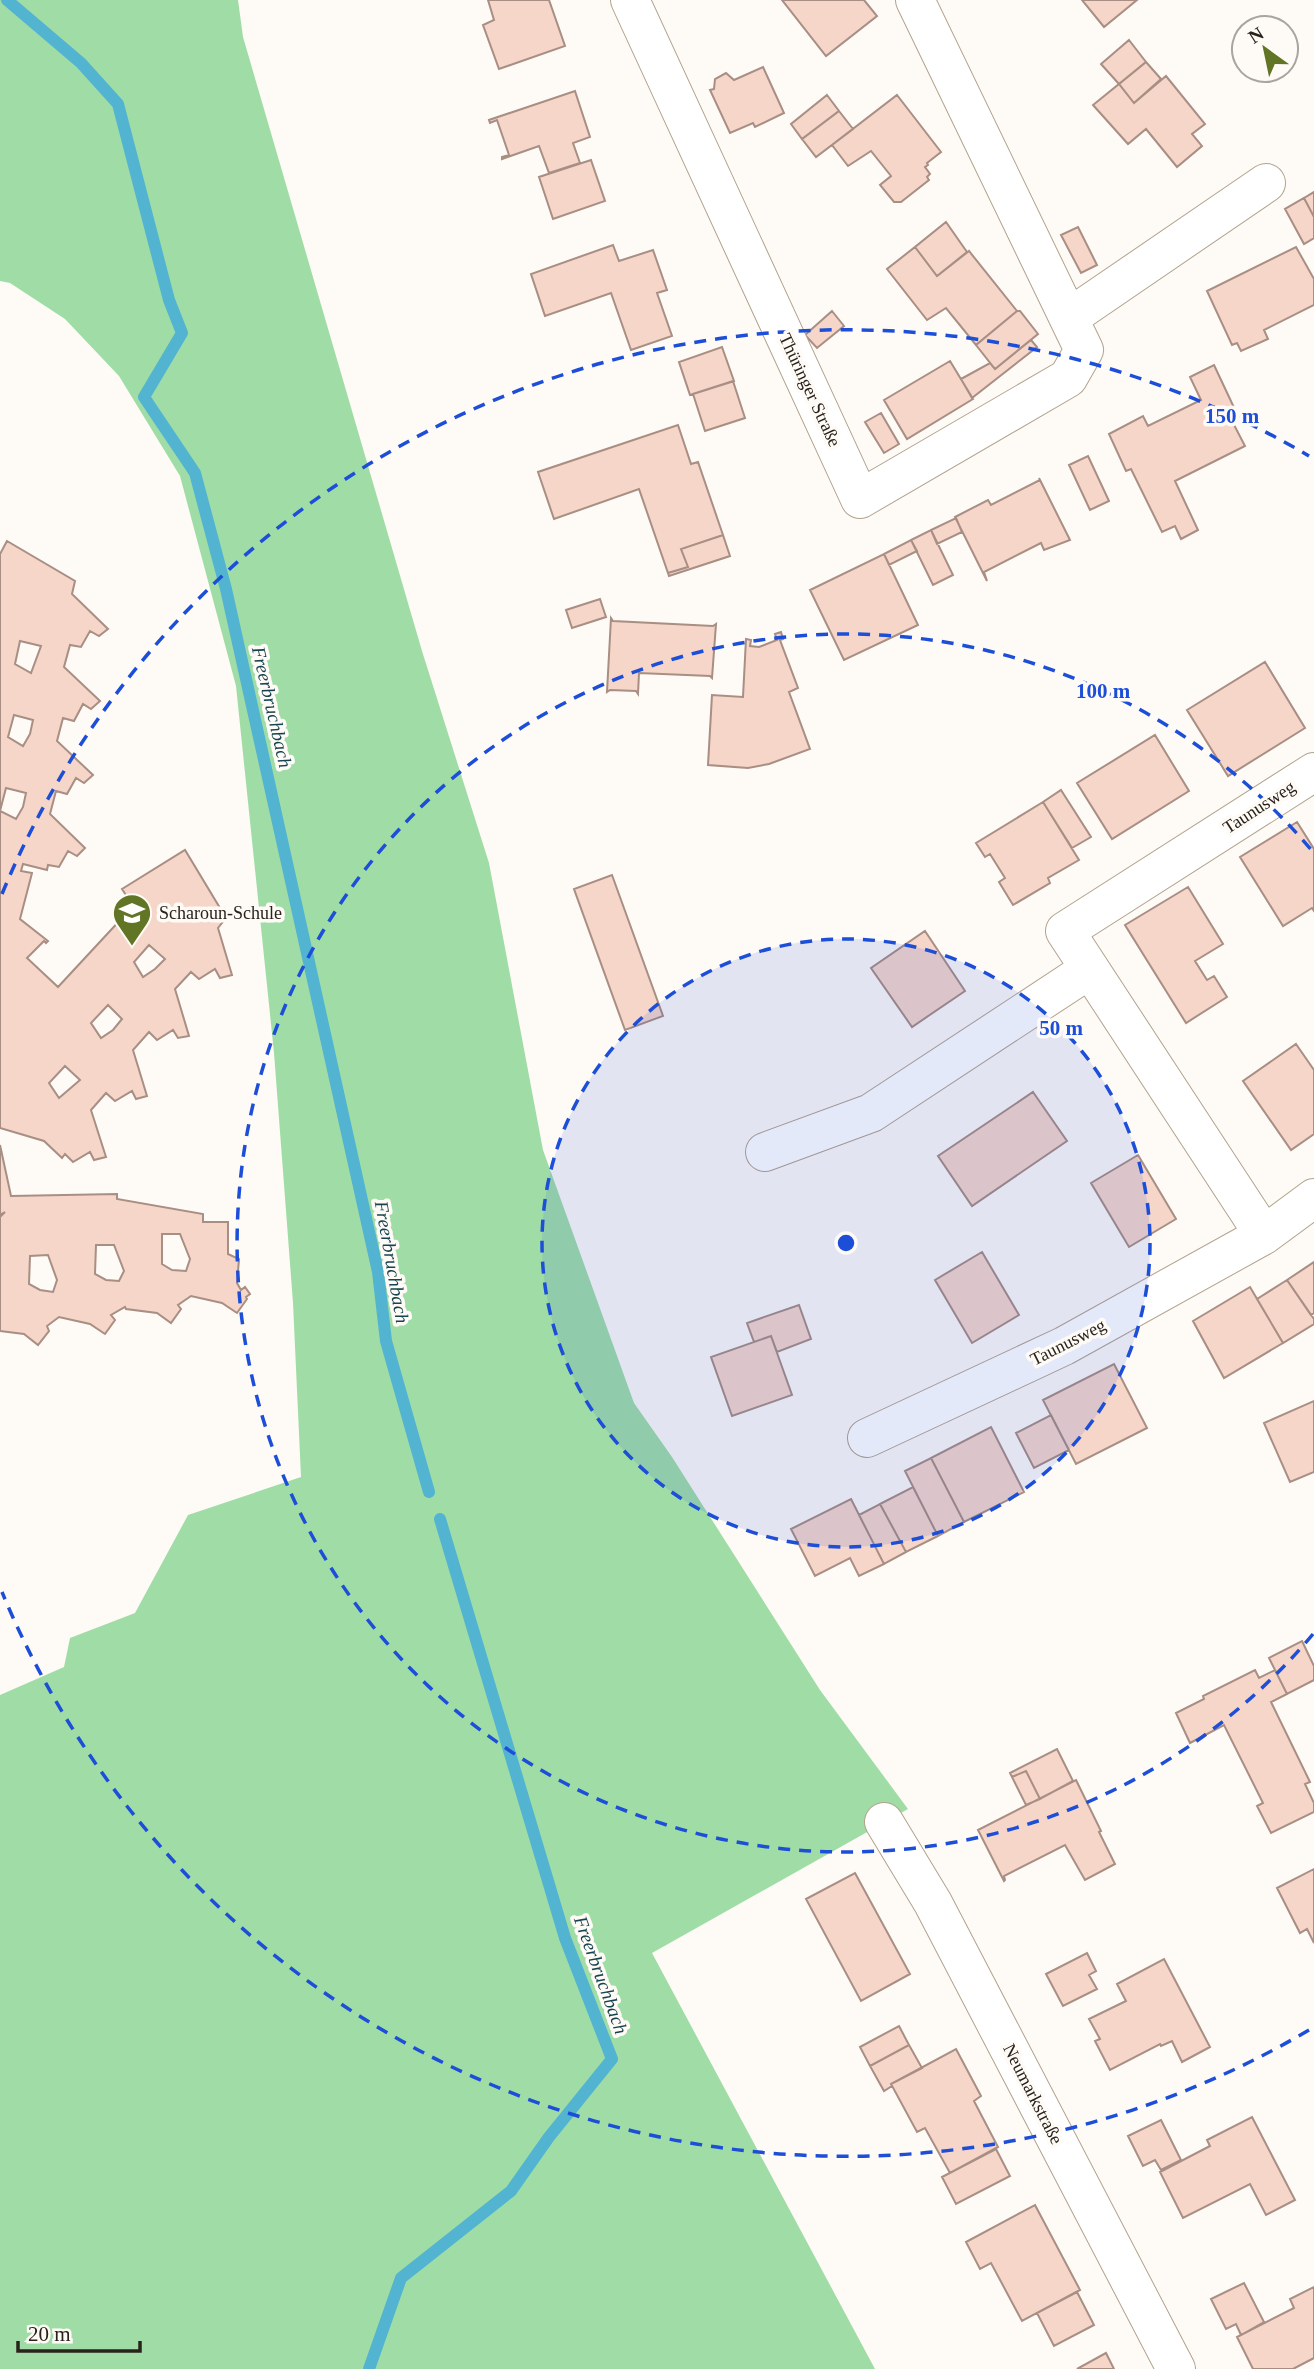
<svg xmlns="http://www.w3.org/2000/svg" width="1314" height="2369" font-family="Georgia,serif">
<style>
.green{fill:#a0dda6}
.lines{fill:none;stroke-linecap:round;stroke-linejoin:round}
.stream{stroke:#52b4d1;stroke-width:12}
.building{fill:#f6d6c9;stroke:#a88e83;stroke-width:2;fill-rule:evenodd}
.street-casing{stroke:#b2a38d;stroke-width:40}
.street{stroke:#fff;stroke-width:38}
.ring{fill:none;stroke:#1d4ed8;stroke-width:3.5;stroke-dasharray:12 9}
.labels{text-anchor:middle;dominant-baseline:central;stroke-width:7;stroke-linejoin:round;paint-order:stroke}
.street-label{font-size:18px;fill:#28221a;stroke:#fefaf6}
.poi-label{font-size:18px;fill:#28221a;stroke:#fefaf6;text-anchor:start}
.water-label{font-size:19px;font-style:italic;fill:#174350;stroke:#fefaf6}
.centre{fill:#1d4ed8;stroke:#fefaf6;stroke-width:3.5}
.ring-label{font-size:21px;text-anchor:middle;font-weight:bold;fill:#1d4ed8;stroke:#fefaf6;stroke-width:7;stroke-linejoin:round;paint-order:stroke}
</style>
<rect width="100%" height="100%" fill="#fefaf6"/>
<path class="green" d="M 0,0 L 238,0 L 243,37 L 422,651 L 489,863 L 543,1150 L 634,1403 L 672,1457 L 820,1690 L 908,1809 L 652,1953 L 875,2369 L 0,2369 L 0,1695 L 64,1667 L 70,1638 L 135,1613 L 188,1515 L 301,1477 L 293,1303 L 274,1053 L 236,686 L 180,476 L 119,376 L 65,319 L 10,283 L 0,281 Z"/>
<g class="lines">
<path class="stream" d="M 7,0 L 81,63 L 118,104 L 169,300 L 182,333 L 144,397 L 195,473 L 226,589 L 378,1272 L 386,1341 L 429,1492
M 369,2369 L 401,2278 L 511,2191 L 549,2137 L 612,2059 L 565,1938 L 440,1519"/>
</g>
<path class="building" d="M 488,0 L 549,0 L 565,46 L 499,69 L 483,25 L 494,20 Z
M 782,0 L 864,0 L 877,16 L 826,56 Z
M 1082,0 L 1137,0 L 1104,27 Z
M 1129,40 L 1146,62 L 1119,84 L 1101,64 Z
M 1146,62 L 1161,79 L 1134,103 L 1119,84 Z
M 763,67 L 784,113 L 755,127 L 753,123 L 730,133 L 710,90 L 714,89 L 715,79 L 726,73 L 734,80 Z
M 1166,76 L 1205,124 L 1192,134 L 1202,146 L 1177,167 L 1146,129 L 1128,144 L 1093,105 L 1119,84 L 1134,103 Z
M 575,91 L 590,137 L 573,143 L 580,163 L 549,173 L 539,146 L 502,159 L 502,157 L 509,155 L 497,120 L 490,123 L 489,120 Z
M 827,95 L 839,111 L 802,139 L 791,124 Z
M 897,95 L 941,152 L 927,163 L 928,165 L 925,167 L 930,174 L 927,177 L 929,180 L 901,202 L 894,202 L 880,185 L 891,176 L 871,151 L 848,166 L 832,145 Z
M 839,111 L 853,129 L 816,157 L 802,139 Z
M 591,160 L 605,201 L 553,219 L 539,177 Z
M 1314,192 L 1314,217 L 1304,198 Z
M 1304,198 L 1314,217 L 1314,238 L 1304,244 L 1285,209 Z
M 946,222 L 967,252 L 937,276 L 915,247 Z
M 1078,227 L 1097,265 L 1081,273 L 1061,235 Z
M 613,245 L 619,261 L 653,250 L 667,290 L 657,293 L 672,336 L 631,350 L 611,293 L 545,316 L 531,274 Z
M 915,247 L 937,276 L 969,251 L 1017,311 L 976,345 L 946,308 L 927,320 L 887,269 Z
M 1296,247 L 1314,279 L 1314,305 L 1264,330 L 1268,339 L 1241,351 L 1237,343 L 1232,345 L 1207,291 Z
M 832,311 L 844,326 L 817,348 L 805,335 Z
M 1017,311 L 1020,311 L 1038,334 L 995,369 L 976,345 Z
M 1031,340 L 1037,347 L 972,398 L 961,379 L 990,363 L 995,369 Z
M 722,347 L 734,381 L 690,395 L 679,362 Z
M 950,361 L 973,399 L 907,439 L 884,400 Z
M 1214,365 L 1238,416 L 1231,419 L 1245,446 L 1175,481 L 1198,530 L 1181,539 L 1175,526 L 1162,532 L 1131,469 L 1126,471 L 1109,434 L 1143,416 L 1148,426 L 1201,400 L 1190,377 Z
M 733,381 L 745,418 L 705,431 L 693,394 Z
M 881,413 L 899,444 L 884,453 L 865,422 Z
M 678,425 L 691,464 L 698,462 L 723,535 L 681,549 L 688,567 L 668,573 L 639,489 L 554,519 L 538,472 Z
M 1088,456 L 1109,501 L 1090,510 L 1069,465 Z
M 1039,478 L 1070,540 L 1044,550 L 1041,543 L 984,572 L 987,581 L 955,517 L 988,500 L 991,505 L 1040,480 Z
M 956,518 L 962,532 L 937,544 L 931,530 Z
M 931,530 L 953,575 L 933,585 L 911,540 Z
M 723,535 L 730,556 L 669,576 L 668,573 L 688,567 L 681,549 Z
M 911,540 L 917,551 L 889,565 L 884,554 Z
M 7,541 L 75,581 L 72,594 L 108,629 L 99,636 L 90,631 L 81,647 L 70,645 L 64,667 L 100,701 L 91,709 L 83,704 L 74,721 L 63,718 L 57,741 L 93,775 L 84,783 L 76,778 L 67,794 L 56,791 L 50,814 L 85,848 L 77,856 L 68,851 L 59,867 L 48,865 L 47,870 L 23,864 L 21,871 L 32,873 L 20,919 L 48,941 L 46,943 L 44,941 L 27,958 L 58,987 L 123,917 L 126,918 L 135,909 L 122,889 L 185,850 L 226,918 L 218,928 L 232,975 L 220,978 L 215,969 L 199,979 L 191,972 L 175,989 L 189,1036 L 178,1038 L 173,1030 L 157,1040 L 149,1032 L 133,1050 L 147,1096 L 136,1099 L 132,1091 L 115,1101 L 106,1093 L 91,1110 L 106,1157 L 94,1160 L 90,1152 L 73,1162 L 65,1154 L 62,1158 L 44,1141 L 0,1128 L 0,554 ZM 20,641 L 41,646 L 31,673 L 15,664 ZM 14,715 L 33,720 L 30,734 L 23,746 L 8,737 ZM 6,788 L 26,793 L 23,807 L 16,819 L 0,811 ZM 149,945 L 165,959 L 155,969 L 143,977 L 134,962 ZM 108,1005 L 122,1019 L 113,1030 L 101,1038 L 91,1023 ZM 65,1066 L 80,1080 L 59,1098 L 49,1083 Z
M 884,554 L 918,625 L 844,660 L 810,590 Z
M 600,599 L 606,617 L 572,628 L 566,610 Z
M 611,618 L 613,621 L 713,626 L 716,624 L 712,678 L 710,676 L 639,673 L 638,694 L 636,691 L 610,690 L 607,692 Z
M 781,632 L 783,639 L 780,640 L 798,688 L 789,692 L 810,749 L 769,764 L 748,768 L 708,765 L 712,695 L 743,697 L 746,639 L 751,640 L 750,646 L 759,647 L 777,640 L 775,634 Z
M 1265,662 L 1305,728 L 1228,776 L 1187,710 Z
M 1155,735 L 1189,791 L 1112,839 L 1077,783 Z
M 1061,790 L 1091,837 L 1072,848 L 1043,802 Z
M 1043,802 L 1079,860 L 1048,878 L 1050,883 L 1013,905 L 999,882 L 1005,878 L 990,854 L 985,857 L 976,843 Z
M 1297,822 L 1314,849 L 1314,911 L 1312,908 L 1283,926 L 1240,857 Z
M 612,875 L 663,1016 L 625,1030 L 574,889 Z
M 1188,887 L 1223,944 L 1195,961 L 1207,980 L 1214,976 L 1227,997 L 1186,1023 L 1125,925 Z
M 925,931 L 965,991 L 912,1027 L 871,968 Z
M 1296,1044 L 1314,1070 L 1314,1134 L 1291,1150 L 1243,1081 Z
M 1033,1092 L 1067,1141 L 972,1206 L 938,1156 Z
M 0,1145 L 11,1196 L 117,1194 L 117,1199 L 203,1214 L 203,1222 L 228,1222 L 228,1254 L 239,1259 L 237,1283 L 241,1290 L 245,1287 L 250,1294 L 246,1297 L 247,1299 L 237,1313 L 222,1303 L 191,1296 L 178,1305 L 181,1309 L 171,1323 L 157,1313 L 126,1309 L 125,1307 L 111,1315 L 115,1320 L 105,1334 L 90,1324 L 59,1317 L 47,1326 L 49,1331 L 38,1345 L 24,1334 L 0,1331 L 0,1217 L 5,1212 L 0,1215 ZM 162,1234 L 180,1234 L 190,1259 L 186,1271 L 172,1270 L 162,1264 ZM 96,1245 L 114,1245 L 124,1271 L 119,1281 L 106,1280 L 95,1274 ZM 48,1255 L 57,1280 L 53,1292 L 40,1290 L 29,1284 L 30,1256 Z
M 1138,1155 L 1176,1219 L 1129,1247 L 1091,1183 Z
M 982,1252 L 1019,1315 L 972,1343 L 935,1280 Z
M 1314,1262 L 1314,1313 L 1311,1315 L 1287,1280 Z
M 1287,1280 L 1314,1319 L 1314,1324 L 1283,1343 L 1257,1299 Z
M 1250,1287 L 1283,1343 L 1224,1378 L 1193,1321 Z
M 799,1305 L 811,1339 L 777,1352 L 771,1336 L 754,1342 L 747,1323 Z
M 771,1336 L 792,1395 L 732,1416 L 711,1357 Z
M 1114,1364 L 1147,1428 L 1076,1464 L 1043,1400 Z
M 1314,1401 L 1314,1472 L 1290,1482 L 1264,1423 Z
M 1051,1415 L 1069,1450 L 1034,1468 L 1016,1433 Z
M 991,1427 L 1024,1492 L 964,1522 L 931,1458 Z
M 931,1458 L 964,1522 L 938,1536 L 905,1471 Z
M 913,1487 L 938,1536 L 906,1552 L 880,1504 Z
M 851,1499 L 884,1564 L 859,1576 L 850,1558 L 815,1576 L 791,1529 Z
M 880,1504 L 906,1552 L 884,1564 L 859,1515 Z
M 1302,1641 L 1314,1666 L 1314,1680 L 1287,1694 L 1269,1658 Z
M 1255,1670 L 1259,1678 L 1275,1670 L 1287,1694 L 1271,1702 L 1310,1782 L 1305,1784 L 1314,1803 L 1314,1812 L 1271,1833 L 1257,1806 L 1263,1803 L 1224,1725 L 1190,1743 L 1176,1713 L 1204,1699 L 1203,1696 Z
M 1057,1749 L 1073,1781 L 1040,1799 L 1026,1771 L 1012,1777 L 1010,1773 Z
M 1026,1771 L 1040,1799 L 1026,1805 L 1012,1777 Z
M 1076,1780 L 1101,1831 L 1099,1832 L 1115,1864 L 1085,1880 L 1065,1845 L 1004,1876 L 1005,1880 L 1004,1881 L 978,1830 Z
M 1314,1869 L 1314,1943 L 1307,1929 L 1300,1933 L 1277,1888 Z
M 855,1873 L 910,1974 L 861,2001 L 806,1899 Z
M 1087,1953 L 1096,1971 L 1089,1975 L 1097,1989 L 1063,2006 L 1046,1974 Z
M 1164,1959 L 1210,2047 L 1182,2062 L 1172,2041 L 1161,2046 L 1160,2044 L 1110,2070 L 1095,2041 L 1100,2039 L 1089,2019 L 1126,2001 L 1117,1984 Z
M 899,2026 L 909,2045 L 870,2066 L 860,2047 Z
M 909,2045 L 922,2068 L 891,2084 L 892,2086 L 884,2091 L 870,2066 Z
M 956,2049 L 981,2096 L 974,2101 L 998,2147 L 950,2173 L 925,2128 L 917,2132 L 891,2084 Z
M 1252,2117 L 1295,2200 L 1266,2215 L 1250,2184 L 1183,2218 L 1160,2172 L 1210,2146 L 1207,2140 Z
M 1161,2120 L 1181,2160 L 1161,2170 L 1155,2160 L 1143,2166 L 1128,2136 Z
M 996,2149 L 1010,2176 L 956,2204 L 942,2177 Z
M 1035,2205 L 1080,2290 L 1022,2321 L 991,2263 L 980,2269 L 966,2242 Z
M 1244,2283 L 1264,2322 L 1241,2335 L 1236,2324 L 1226,2329 L 1211,2299 Z
M 1314,2287 L 1314,2358 L 1293,2369 L 1253,2369 L 1237,2337 L 1294,2308 L 1290,2299 Z
M 1077,2292 L 1094,2325 L 1054,2346 L 1037,2313 Z
M 1106,2353 L 1114,2369 L 1077,2369 Z"/>
<g class="lines">
<g class="street-casing">
<path id="street" d="M 630,0 L 860,499 L 1068,378 L 1084,350 L 915,0
M 1070,317 L 1266,183
M 1314,772 L 1065,931 L 1264,1235 L 1314,1198
M 765,1152 L 871,1113 L 1090,969
M 867,1438 L 1064,1346 L 1264,1235
M 884,1822 L 933,1903 L 1176,2369"/>
</g>
<use href="#street" class="street"/>
</g>
<circle cx="846" cy="1243" r="304" fill="#1d4ed8" fill-opacity=".12"/>
<g class="ring">
<circle cx="846" cy="1243" r="304"/>
<path d="M1313 1634A609 609 0 1 1 1313 852"/>
<path d="M1309 2030A913 913 0 0 1 2 1592M2 894A913 913 0 0 1 1309 456"/>
</g>
<defs>
<g id="school-pin" transform="scale(2.0125)"><path d="M0 17L-7.5 6A9.5 9.5 0 1 1 7.5 6Z" fill="#617524" stroke="#fefaf6"/><path d="M0-5L7-2L0 1L-7-2ZM-4 1L0 2.5L4 1V4Q0 6-4 4Z" fill="#fff"/></g>
</defs>
<g fill-rule="evenodd">
<use href="#school-pin" x="132" y="913"/>
</g>
<g class="labels">
<g class="street-label">
<text transform="translate(810 390) rotate(65)">Thüringer Straße</text>
<text transform="translate(1259 807) rotate(-33)">Taunusweg</text>
<text transform="translate(1068 1342) rotate(-27)">Taunusweg</text>
<text transform="translate(1033 2094) rotate(63)">Neumarkstraße</text>
</g>
<g class="poi-label">
<text x="159" y="913">Scharoun-Schule</text>
</g>
<g class="water-label">
<text transform="translate(272 707) rotate(77)">Freerbruchbach</text>
<text transform="translate(392 1262) rotate(80)">Freerbruchbach</text>
<text transform="translate(601 1975) rotate(70)">Freerbruchbach</text>
</g>
</g>
<circle cx="846" cy="1243" r="10" class="centre"/>
<g class="ring-label">
<text x="1232" y="423">150 m</text>
<text x="1103" y="698">100 m</text>
<text x="1061" y="1035">50 m</text>
</g>
<g transform="translate(1265 49) rotate(327)"><circle r="33" fill="#fefaf6" stroke="#a8a49e" stroke-width="2"/>
<path d="M0-5L12 26L0 18L-12 26Z" fill="#617524"/>
<text y="-10" font-size="19" font-weight="bold" text-anchor="middle" fill="#28221a">N</text>
</g>
<path d="M18 2341v10h122v-10" fill="none" stroke="#28221a" stroke-width="3.5"/>
<text x="28" y="2341" font-size="21" fill="#28221a" stroke="#fefaf6" stroke-width="5" paint-order="stroke">20 m</text>
</svg>
